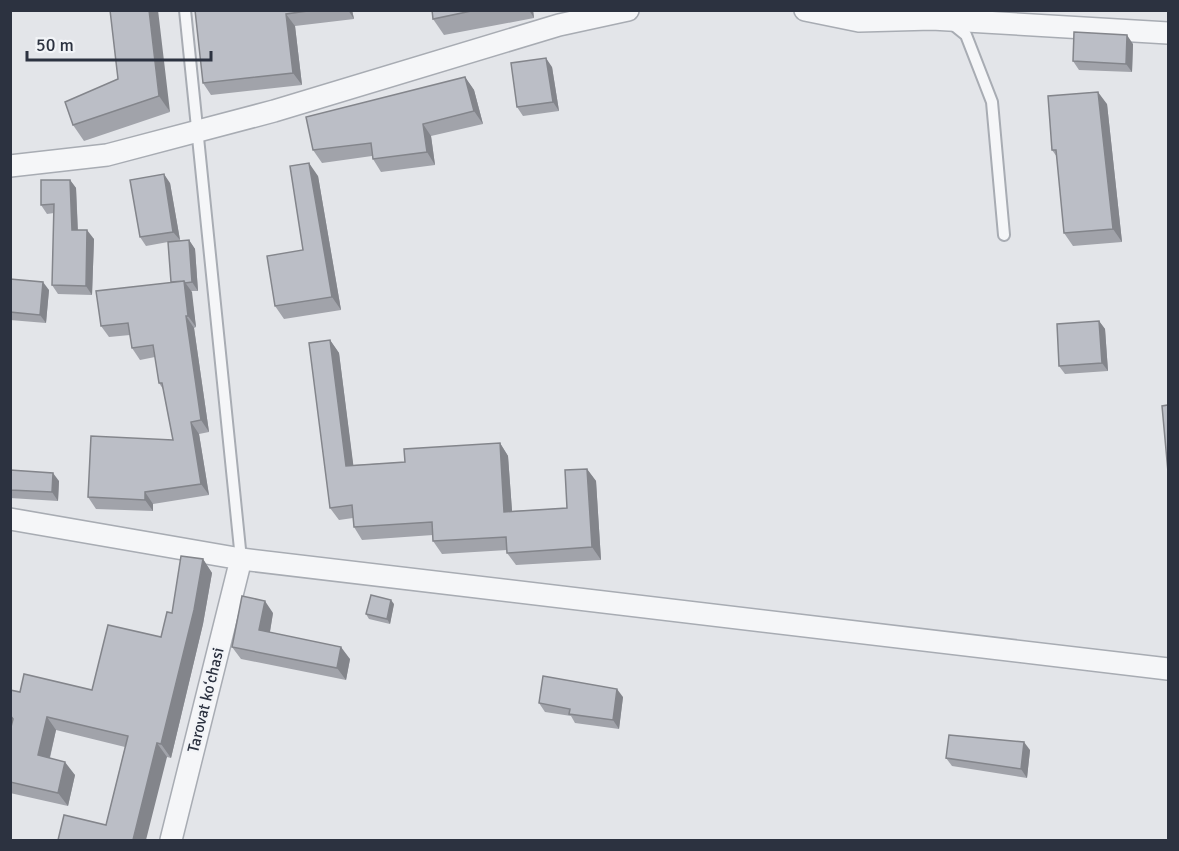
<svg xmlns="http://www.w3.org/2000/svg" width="1179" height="851" font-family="Signika,sans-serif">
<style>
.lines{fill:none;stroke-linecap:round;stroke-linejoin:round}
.lane-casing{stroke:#a8acb3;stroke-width:14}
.street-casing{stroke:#a8acb3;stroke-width:24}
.lane{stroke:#f5f6f8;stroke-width:10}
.street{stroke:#f5f6f8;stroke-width:21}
.wall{fill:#a1a3aa}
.shaded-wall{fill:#83858b}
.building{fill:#bbbec6;stroke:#83858b;stroke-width:1.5}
.labels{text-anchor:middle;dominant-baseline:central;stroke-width:4.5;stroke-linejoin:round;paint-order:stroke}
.street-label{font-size:16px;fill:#2c3240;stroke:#f2f4f7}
</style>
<rect width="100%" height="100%" fill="#e3e5e9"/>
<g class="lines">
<g class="lane-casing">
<path id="lane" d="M 185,10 L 241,559
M 950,22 L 966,35 L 992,102 L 1004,235"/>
</g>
<g class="street-casing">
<path id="street" d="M 805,10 L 859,21 L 932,19 L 1168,33
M 10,166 L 107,155 L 274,111 L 559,25 L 628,10
M 10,519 L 241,559 L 1168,669
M 171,840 L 241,559"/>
</g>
<use href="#lane" class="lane"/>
<use href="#street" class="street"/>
</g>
<path class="wall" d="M 110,10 L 170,112 L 84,141 L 73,125 L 118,79 Z
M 195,10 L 352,10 L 354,19 L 295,26 L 302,85 L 211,95 L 203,83 Z
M 432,10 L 533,10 L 534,18 L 444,35 L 433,19 Z
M 1133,44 L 1132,72 L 1079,70 L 1073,61 Z
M 552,67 L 559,111 L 523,116 L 517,107 Z
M 465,77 L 474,90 L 483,124 L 431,136 L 435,165 L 381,172 L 373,159 L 372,156 L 322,163 L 313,150 Z
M 1107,104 L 1122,242 L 1073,246 L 1064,233 L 1057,157 L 1052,150 Z
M 318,176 L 341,310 L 284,319 L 275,306 L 303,250 Z
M 70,180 L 76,188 L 78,230 L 94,239 L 92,295 L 58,294 L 52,285 L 54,213 L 47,214 L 41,205 Z
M 170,183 L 180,240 L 189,240 L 195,249 L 198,291 L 191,291 L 196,327 L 194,328 L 209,432 L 199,434 L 209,495 L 153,504 L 153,511 L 96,509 L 88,497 L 173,440 L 163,389 L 159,383 L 155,357 L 140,360 L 132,348 L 130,335 L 109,337 L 101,326 L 171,282 L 168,242 L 146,246 L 140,237 Z
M 10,279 L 49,290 L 46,323 L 10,320 Z
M 1099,321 L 1105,329 L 1108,371 L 1065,374 L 1059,366 Z
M 330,340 L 339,353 L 353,465 L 405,462 L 500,443 L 508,456 L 512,511 L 567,508 L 587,469 L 596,481 L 601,560 L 516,565 L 507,553 L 507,550 L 442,554 L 433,541 L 433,535 L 362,540 L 354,527 L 353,518 L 339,520 L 330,508 Z
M 10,470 L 59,481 L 58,501 L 10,498 Z
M 203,559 L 212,573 L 203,624 L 171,758 L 167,757 L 106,825 L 125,747 L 56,730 L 50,758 L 75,775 L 68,806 L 10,793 L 10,731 L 20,692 L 92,690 L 161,637 L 172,613 Z
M 394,604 L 390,624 L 369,619 L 366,614 Z
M 273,613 L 270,632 L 350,659 L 346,680 L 241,659 L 232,647 Z
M 623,697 L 619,729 L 575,723 L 571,716 L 545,712 L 539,703 Z
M 1030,750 L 1027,778 L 952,766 L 946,758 Z"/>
<path class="shaded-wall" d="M 149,10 L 158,10 L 170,112 L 159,96 Z
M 348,10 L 352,10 L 354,19 Z
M 529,10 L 533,10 L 534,18 Z
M 286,14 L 295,26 L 302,85 L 293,73 Z
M 1127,35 L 1133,44 L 1132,72 L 1126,64 Z
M 546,58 L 552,67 L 559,111 L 553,102 Z
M 10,60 L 11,60 L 12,92 L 10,90 Z
M 465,77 L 474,90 L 483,124 L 474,111 Z
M 1098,92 L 1107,104 L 1122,242 L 1113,229 Z
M 423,124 L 431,136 L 435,165 L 427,152 Z
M 309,163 L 318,176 L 341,310 L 332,297 Z
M 164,174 L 170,183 L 180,240 L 173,232 Z
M 70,180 L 76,188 L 78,238 L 72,230 Z
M 87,230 L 94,239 L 92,295 L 86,286 Z
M 189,240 L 195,249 L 198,291 L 192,282 Z
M 184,281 L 192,292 L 196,327 L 188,316 Z
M 43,282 L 49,290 L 46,323 L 40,315 Z
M 186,316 L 194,328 L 209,432 L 201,420 Z
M 1099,321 L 1105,329 L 1108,371 L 1102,363 Z
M 330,340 L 339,353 L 355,478 L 346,466 Z
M 191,422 L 199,434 L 209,495 L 201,484 Z
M 500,443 L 508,456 L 513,524 L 504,512 Z
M 587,469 L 596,481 L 601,560 L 592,547 Z
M 53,473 L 59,481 L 58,501 L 52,492 Z
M 145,492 L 153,504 L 153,511 L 145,500 Z
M 203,559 L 212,573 L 203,624 L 171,758 L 161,744 Z
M 391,600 L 394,604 L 390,624 L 387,619 Z
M 265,601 L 273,613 L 268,643 L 259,630 Z
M 341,647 L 350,659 L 346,680 L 337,668 Z
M 617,689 L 623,697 L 619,729 L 613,720 Z
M 47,717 L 56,730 L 47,769 L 38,755 Z
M 1024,742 L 1030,750 L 1027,778 L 1021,769 Z
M 157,743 L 167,757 L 146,840 L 133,840 Z
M 65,762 L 75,775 L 68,806 L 58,793 Z"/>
<path class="building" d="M 110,10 L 149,10 L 159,96 L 73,125 L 65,102 L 118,79 Z
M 195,10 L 315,10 L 286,14 L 293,73 L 203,83 Z
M 432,10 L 476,10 L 433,19 Z
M 1074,32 L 1127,35 L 1126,64 L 1073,61 Z
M 546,58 L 553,102 L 517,107 L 511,63 Z
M 465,77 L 474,111 L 423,124 L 427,152 L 373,159 L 371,143 L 313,150 L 306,117 Z
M 1098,92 L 1113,229 L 1064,233 L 1056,150 L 1052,150 L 1048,96 Z
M 309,163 L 332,297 L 275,306 L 267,256 L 303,250 L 290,166 Z
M 164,174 L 173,232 L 140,237 L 130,180 Z
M 41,180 L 70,180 L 72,230 L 87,230 L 86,286 L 52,285 L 54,204 L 41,205 Z
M 189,240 L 192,282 L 185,283 L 184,281 L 171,282 L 168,242 Z
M 10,279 L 43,282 L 40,315 L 10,312 Z
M 184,281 L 188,316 L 186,316 L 201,420 L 191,422 L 201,484 L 145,492 L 145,500 L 88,497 L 91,436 L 173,440 L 162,383 L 159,383 L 153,345 L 132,348 L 128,323 L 101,326 L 96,291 Z
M 1099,321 L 1102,363 L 1059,366 L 1057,324 Z
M 330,340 L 346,466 L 405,462 L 404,449 L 500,443 L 504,512 L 567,508 L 565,470 L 587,469 L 592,547 L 507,553 L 506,537 L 433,541 L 432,522 L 354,527 L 352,505 L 330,508 L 309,343 Z
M 1168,405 L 1168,472 L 1162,406 Z
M 10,470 L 53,473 L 52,492 L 10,490 Z
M 181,556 L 203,559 L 194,610 L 161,744 L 157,743 L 133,840 L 58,840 L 64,815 L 106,825 L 128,736 L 47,717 L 38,755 L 65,762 L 58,793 L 10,782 L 10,731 L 13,719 L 10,715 L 10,690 L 20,692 L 24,674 L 92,690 L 108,625 L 161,637 L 167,612 L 172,613 Z
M 371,595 L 391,600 L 387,619 L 366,614 Z
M 242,596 L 265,601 L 259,630 L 341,647 L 337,668 L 232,647 Z
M 543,676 L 617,689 L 613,720 L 569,714 L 570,709 L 539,703 Z
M 949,735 L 1024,742 L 1021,769 L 946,758 Z"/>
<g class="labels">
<g class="street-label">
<text transform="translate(206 700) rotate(-76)">Tarovat koʻchasi</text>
</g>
</g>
<rect width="1179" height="851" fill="none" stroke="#2c3240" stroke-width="24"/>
<path d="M27 51v9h184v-9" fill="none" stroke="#2c3240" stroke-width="3"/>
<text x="36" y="51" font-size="18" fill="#2c3240" stroke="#f2f4f7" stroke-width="4.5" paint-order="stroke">50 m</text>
</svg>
